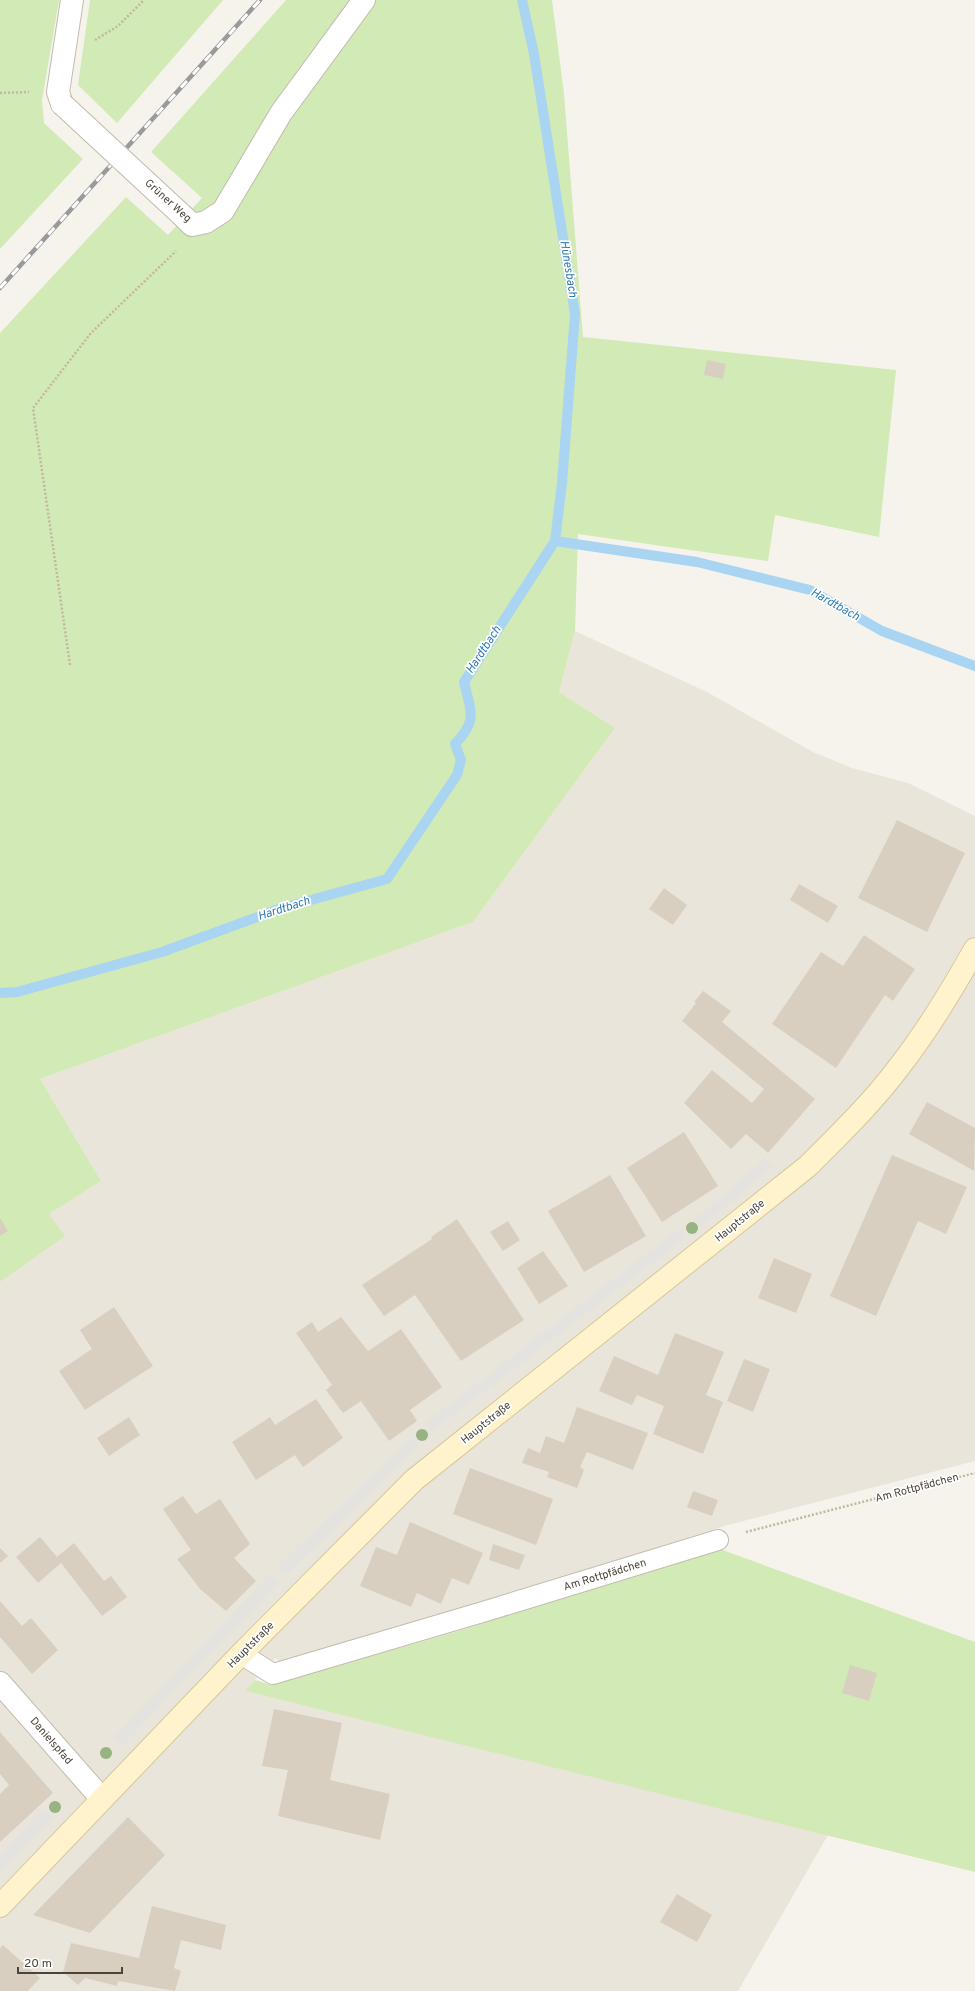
<svg xmlns="http://www.w3.org/2000/svg" width="975" height="1991" font-family="Overpass,sans-serif">
<style>
.residential{fill:#eae5da}
.green{fill:#d2eab5}
.parking{fill:#e5e3e0}
.lines{fill:none;stroke-linecap:round;stroke-linejoin:round}
.stream{stroke:#a9d4f2;stroke-width:10}
.building{fill:#d8cfc1}
.lane-casing{stroke:#c2bbae;stroke-width:22}
.street-casing{stroke:#c2bbae;stroke-width:24}
.secondary-casing{stroke:#d6c79b;stroke-width:24}
.path{stroke:#c4b79f;stroke-width:2.5;stroke-dasharray:2 2;stroke-linecap:butt}
.lane{stroke:#fff;stroke-width:20}
.street{stroke:#fff;stroke-width:22}
.secondary{stroke:#fff3cd;stroke-width:22}
.rail-casing{stroke:#9a9a9a;stroke-width:4.5}
.rail{stroke:#fff;stroke-width:3;stroke-dasharray:9;stroke-linecap:butt}
.street-bridge-casing{stroke:#c2bbae;stroke-width:24;stroke-linecap:butt}
.street-bridge{stroke:#fff;stroke-width:22}
.tree{fill:#97b381}
.labels{text-anchor:middle;dominant-baseline:central;stroke-width:3.5;stroke-linejoin:round;paint-order:stroke}
.street-label{font-size:11px;fill:#4b4439;stroke:#fff}
.water-label{font-size:12px;font-style:italic;fill:#2e7ab2;stroke:#fff}
</style>
<rect width="100%" height="100%" fill="#f6f3ec"/>
<path class="residential" d="M 575,631 L 707,692 L 813,752 L 852,768 L 908,783 L 975,816 L 975,1461 L 728,1525 L 284,1665 L 275,1658 L 245,1691 L 828,1835 L 738,1991 L 0,1991 L 0,1282 L 64,1236 L 49,1214 L 101,1181 L 40,1079 L 473,922 L 615,728 L 559,692 Z"/>
<path class="green" d="M 0,0 L 59,0 L 42,100 L 44,123 L 83,159 L 0,249 Z
M 90,0 L 223,0 L 117,123 L 78,85 Z
M 286,0 L 552,0 L 564,94 L 583,337 L 896,370 L 879,537 L 775,515 L 768,561 L 578,534 L 575,631 L 559,692 L 615,728 L 473,922 L 40,1079 L 101,1181 L 49,1214 L 65,1236 L 0,1282 L 0,333 L 126,197 L 168,235 L 202,198 L 151,152 Z
M 717,1548 L 975,1642 L 975,1872 L 245,1691 L 255,1680 L 271,1685 L 462,1630 Z"/>
<path class="parking" d="M 765,1159 L 773,1167 L 701,1227 L 694,1220 Z
M 680,1228 L 687,1237 L 432,1431 L 425,1423 Z
M 411,1437 L 419,1445 L 285,1576 L 277,1567 Z
M 270,1574 L 279,1582 L 121,1747 L 113,1738 Z
M 44,1808 L 53,1817 L 0,1872 L 0,1854 Z"/>
<g class="lines">
<path class="stream" d="M 522,0 L 534,54 L 575,314 L 562,483 L 555,541
M 0,993 L 17,992 L 162,952 L 282,908 L 387,879 L 457,775 L 461,760 L 455,744 C 478,720 471,712 464,682 L 555,541 L 697,562 L 810,590 L 882,631 L 975,666"/>
</g>
<path class="building" d="M 707,360 L 726,364 L 723,379 L 704,375 Z
M 897,820 L 965,853 L 927,932 L 858,898 Z
M 799,884 L 838,906 L 828,923 L 790,900 Z
M 664,888 L 687,905 L 673,925 L 649,909 Z
M 864,935 L 915,969 L 893,1001 L 885,995 L 836,1068 L 772,1024 L 821,952 L 843,966 Z
M 703,991 L 731,1011 L 722,1022 L 815,1099 L 768,1153 L 746,1134 L 731,1149 L 684,1103 L 712,1070 L 752,1103 L 764,1089 L 682,1021 L 696,1003 L 694,1002 Z
M 927,1102 L 975,1128 L 974,1171 L 909,1134 Z
M 684,1132 L 718,1186 L 662,1222 L 627,1168 Z
M 892,1155 L 967,1187 L 946,1234 L 918,1221 L 876,1316 L 830,1296 Z
M 610,1175 L 646,1236 L 584,1272 L 548,1211 Z
M 0,1218 L 8,1231 L 0,1236 Z
M 457,1219 L 524,1320 L 461,1361 L 415,1295 L 384,1316 L 362,1285 L 432,1239 L 431,1237 Z
M 508,1221 L 520,1240 L 503,1251 L 490,1232 Z
M 543,1251 L 568,1286 L 539,1304 L 517,1268 Z
M 774,1258 L 812,1274 L 796,1313 L 758,1298 Z
M 114,1307 L 153,1366 L 85,1410 L 59,1371 L 92,1349 L 80,1330 Z
M 341,1317 L 368,1351 L 401,1329 L 442,1387 L 410,1410 L 417,1421 L 389,1441 L 361,1401 L 343,1413 L 326,1390 L 332,1385 L 296,1333 L 312,1322 L 318,1332 Z
M 675,1333 L 724,1352 L 706,1395 L 723,1402 L 703,1454 L 653,1434 L 664,1406 L 637,1395 L 632,1405 L 599,1391 L 614,1356 L 658,1375 Z
M 744,1359 L 770,1369 L 753,1412 L 727,1401 Z
M 316,1399 L 343,1438 L 303,1467 L 295,1455 L 256,1480 L 232,1442 L 270,1417 L 275,1425 Z
M 577,1407 L 648,1433 L 633,1470 L 587,1452 L 580,1467 L 584,1470 L 577,1488 L 547,1477 L 549,1472 L 522,1463 L 528,1448 L 540,1453 L 546,1436 L 564,1443 Z
M 129,1417 L 140,1435 L 109,1456 L 97,1438 Z
M 470,1468 L 553,1499 L 536,1545 L 453,1514 Z
M 693,1491 L 718,1500 L 712,1516 L 687,1507 Z
M 183,1496 L 196,1514 L 220,1499 L 250,1544 L 234,1558 L 256,1581 L 226,1611 L 200,1589 L 177,1559 L 191,1550 L 163,1509 Z
M 410,1522 L 483,1553 L 469,1585 L 452,1578 L 441,1604 L 417,1593 L 411,1607 L 360,1586 L 376,1547 L 397,1555 Z
M 40,1537 L 57,1557 L 74,1543 L 104,1581 L 111,1576 L 127,1597 L 102,1616 L 61,1563 L 38,1583 L 16,1557 Z
M 493,1544 L 525,1555 L 519,1570 L 489,1560 Z
M 0,1548 L 8,1556 L 0,1563 Z
M 0,1601 L 22,1626 L 31,1618 L 58,1650 L 32,1674 L 0,1637 Z
M 850,1665 L 877,1673 L 869,1701 L 842,1693 Z
M 274,1709 L 342,1723 L 330,1780 L 390,1794 L 380,1840 L 278,1816 L 288,1770 L 262,1766 Z
M 0,1732 L 53,1793 L 0,1842 L 0,1794 L 9,1785 L 0,1774 Z
M 128,1817 L 165,1855 L 90,1933 L 33,1915 Z
M 677,1894 L 712,1915 L 697,1942 L 660,1922 Z
M 152,1906 L 226,1925 L 221,1950 L 181,1940 L 174,1968 L 181,1971 L 175,1991 L 118,1981 L 117,1986 L 85,1978 L 78,1985 L 63,1972 L 71,1943 L 139,1958 Z
M 3,1945 L 40,1978 L 28,1991 L 0,1991 L 0,1948 Z"/>
<g class="lines">
<g class="lane-casing">
<path id="lane" d="M 241,1654 L 273,1674 L 486,1611 L 718,1540"/>
</g>
<g class="street-casing">
<path id="street" d="M 62,104 L 58,92 L 72,0
M 184,217 L 192,225 L 206,222 L 223,211 L 281,113 L 364,0
M 0,1683 L 102,1799"/>
</g>
<g class="secondary-casing">
<path id="secondary" d="M 0,1906 L 241,1654 L 414,1480 L 808,1166 C 840,1134 872,1103 899,1067 C 928,1030 952,990 975,949"/>
</g>
<path class="path" d="M 95,40 L 118,26 L 144,0
M 0,93 L 29,92
M 70,665 L 33,408 L 91,333 L 176,251
M 746,1532 L 975,1473"/>
<use href="#lane" class="lane"/>
<use href="#street" class="street"/>
<use href="#secondary" class="secondary"/>
<g class="rail-casing">
<path id="rail" d="M 0,288 L 260,0"/>
</g>
<use href="#rail" class="rail"/>
<g class="street-bridge-casing">
<path id="street-bridge" d="M 62,104 L 184,217"/>
</g>
<use href="#street-bridge" class="street-bridge"/>
</g>
<g class="tree">
<circle cx="692" cy="1228" r="6"/>
<circle cx="422" cy="1435" r="6"/>
<circle cx="106" cy="1753" r="6"/>
<circle cx="55" cy="1807" r="6"/>
</g>
<g class="labels">
<g class="street-label">
<text transform="translate(168 201) rotate(42)">Grüner Weg</text>
<text transform="translate(740 1221) rotate(-39)">Hauptstraße</text>
<text transform="translate(486 1423) rotate(-39)">Hauptstraße</text>
<text transform="translate(917 1488) rotate(-15)">Am Rottpfädchen</text>
<text transform="translate(605 1575) rotate(-17)">Am Rottpfädchen</text>
<text transform="translate(251 1645) rotate(-45)">Hauptstraße</text>
<text transform="translate(51 1741) rotate(49)">Danielspfad</text>
</g>
<g class="water-label">
<text transform="translate(568 269) rotate(81)">Hünesbach</text>
<text transform="translate(835 605) rotate(29)">Hardtbach</text>
<text transform="translate(484 650) rotate(-57)">Hardtbach</text>
<text transform="translate(284 909) rotate(-18)">Hardtbach</text>
</g>
</g>
<path d="M18 1967v6h104v-6" fill="none" stroke="#4b4439" stroke-width="2"/>
<text x="24" y="1967" font-size="12" fill="#4b4439" stroke="#ffffff" stroke-width="3" paint-order="stroke">20 m</text>
</svg>
